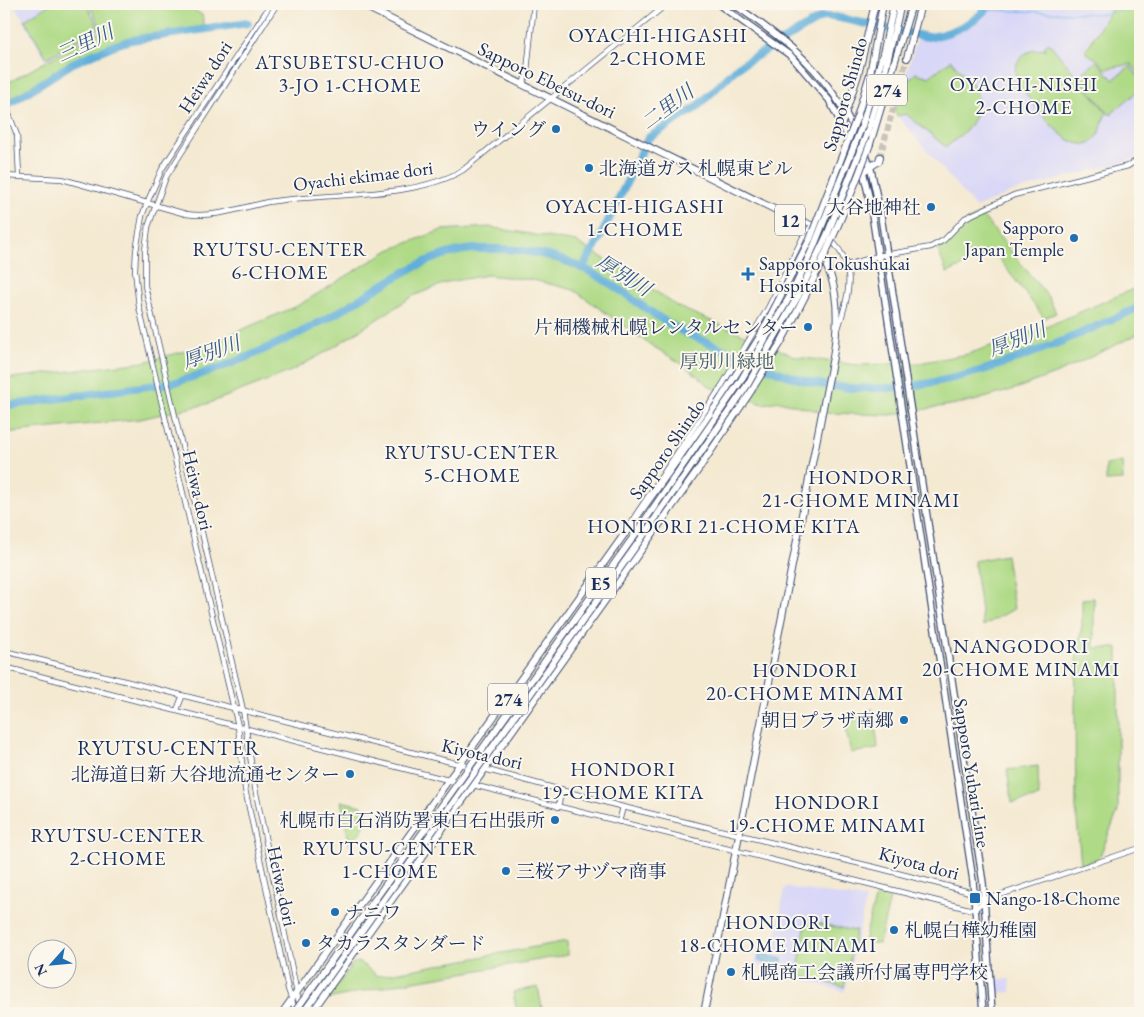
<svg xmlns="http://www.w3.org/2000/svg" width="1144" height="1017" font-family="'EB Garamond','Noto Serif JP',serif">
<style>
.built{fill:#d9d7f7}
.green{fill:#afda86;stroke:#658472}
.water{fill:#61aeda;stroke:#3e6e9c}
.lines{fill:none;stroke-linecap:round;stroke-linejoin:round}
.stream{stroke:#61aeda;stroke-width:1}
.river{stroke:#61aeda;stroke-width:8}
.highway-tunnel{stroke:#c9c4ba;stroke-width:6;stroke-dasharray:6 3;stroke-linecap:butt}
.minor-casing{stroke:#3c4b6f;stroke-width:6}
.major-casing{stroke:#3c4b6f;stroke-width:8}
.highway-casing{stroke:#3c4b6f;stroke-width:8}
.minor{stroke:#fff;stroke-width:4.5}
.major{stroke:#fff;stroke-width:5.5}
.highway{stroke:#fff;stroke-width:6}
.highway-bridge-casing{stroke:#3c4b6f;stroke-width:8;stroke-linecap:butt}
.highway-bridge{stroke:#fff;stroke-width:6}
.poi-dot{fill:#1f6fb2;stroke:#fbf7ec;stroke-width:2}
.labels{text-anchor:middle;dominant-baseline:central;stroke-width:4;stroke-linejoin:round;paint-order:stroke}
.shield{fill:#fbf7ec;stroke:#5e6b89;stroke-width:1}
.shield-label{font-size:18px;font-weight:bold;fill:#1b2f5e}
.street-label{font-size:19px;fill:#1b2f5e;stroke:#fbf7ec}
.poi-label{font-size:19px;fill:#1b2f5e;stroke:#fbf7ec;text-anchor:start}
.park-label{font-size:19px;fill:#405a68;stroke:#fbf7ec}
.neighbourhood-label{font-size:20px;letter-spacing:1px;fill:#1b2f5e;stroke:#fbf7ec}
.water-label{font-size:20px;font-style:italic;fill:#345b89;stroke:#fbf7ec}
.quarter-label{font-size:21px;letter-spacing:1px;fill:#1b2f5e;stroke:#fbf7ec}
</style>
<rect width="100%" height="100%" fill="#fbf7ec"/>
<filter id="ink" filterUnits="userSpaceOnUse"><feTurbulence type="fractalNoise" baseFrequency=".02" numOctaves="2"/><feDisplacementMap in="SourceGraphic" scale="10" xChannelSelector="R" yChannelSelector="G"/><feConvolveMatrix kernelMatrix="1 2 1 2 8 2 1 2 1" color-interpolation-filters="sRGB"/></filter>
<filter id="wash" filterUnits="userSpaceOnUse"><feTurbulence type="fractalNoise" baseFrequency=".0096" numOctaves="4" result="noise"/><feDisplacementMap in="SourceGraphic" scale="20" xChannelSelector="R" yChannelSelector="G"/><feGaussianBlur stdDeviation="1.12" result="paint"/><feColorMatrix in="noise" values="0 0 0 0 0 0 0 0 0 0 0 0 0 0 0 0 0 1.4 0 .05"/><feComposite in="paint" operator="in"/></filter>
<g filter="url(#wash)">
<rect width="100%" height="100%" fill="#f4e9d1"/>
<path class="built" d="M 14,4 L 87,4 L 101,29 L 46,60 Z
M 994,4 L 1113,4 L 1083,52 L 1098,61 L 1106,70 L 1131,65 L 1140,76 L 1140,153 L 1134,159 L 1012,192 L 976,208 L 894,112 L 917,40 L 937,40 L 965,29 L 982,18 Z
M 785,887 L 866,899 L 845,992 L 754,965 L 757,948 L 773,952 Z
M 996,979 L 1010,979 L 1011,992 L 997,993 Z"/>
<path class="green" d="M 50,4 L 86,4 L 99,28 L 47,58 L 25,20 Z
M 89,4 L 146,4 L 152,7 L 154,4 L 184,4 L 202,15 L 205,28 L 112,45 L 82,56 L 4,102 L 4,85 L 102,30 Z
M 1114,4 L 1140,4 L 1140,75 L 1131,64 L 1106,69 L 1098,60 L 1085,52 Z
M 1049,43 L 1107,113 C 1100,121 1104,132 1094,140 C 1070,160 1034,103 1020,86 C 1007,65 1024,46 1046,50 L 1044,47 Z
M 951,60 C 956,67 974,84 976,90 C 984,117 965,133 946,147 L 906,114 L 897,116 L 894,111 L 902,86 L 916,73 L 929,77 Z
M 1097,61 L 1113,80 L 1130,66 L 1140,79 L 1140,89 L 1110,115 L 1078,77 Z
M 981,214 L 1049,298 L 1056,313 L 1044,318 L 994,252 L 947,273 L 937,248 L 948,241 L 967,221 Z
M 489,227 L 576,242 L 634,276 L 678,307 L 797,357 L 857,365 L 919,363 L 968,354 L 1048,326 L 1140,286 L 1140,333 L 1060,372 L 1015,389 L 974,401 L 891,415 L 826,413 L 779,401 L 763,404 L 712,388 L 685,366 L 646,342 L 574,290 L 533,280 L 487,275 L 448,282 L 413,296 L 326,352 L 289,372 L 207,404 L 140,419 L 4,433 L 4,379 L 144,362 L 204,346 L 299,305 L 389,250 L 442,230 Z
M 1122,462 L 1123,480 L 1106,481 L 1106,465 Z
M 1006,555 L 1014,609 L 983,626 L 974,561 Z
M 1094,598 L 1094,648 L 1118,648 L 1118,811 L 1099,858 L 1081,865 L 1076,808 L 1075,711 L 1076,661 L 1082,625 L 1082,599 Z
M 871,709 L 873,709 L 878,747 L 877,749 L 851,753 L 845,727 Z
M 1038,766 L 1039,797 L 1012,803 L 1007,770 Z
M 341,801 L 362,806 C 375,819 358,834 350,846 Z
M 876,895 L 890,899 L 879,944 L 864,941 Z
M 806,921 L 856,931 L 844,987 L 800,976 L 798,971 Z
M 567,941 L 568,955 L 397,984 L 328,999 L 353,963 L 359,962 L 378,976 Z
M 538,987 L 542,1008 L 535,1013 L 517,1013 L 513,992 Z"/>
<path class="water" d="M 760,953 L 782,959 L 780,968 L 758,961 Z"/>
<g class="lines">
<path class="stream" d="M 986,9 L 991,4
M 985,10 L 1104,14 L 1125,10 L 1132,4"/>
<path class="river" d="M 4,107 L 73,63 L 112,46 L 131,40 L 248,23
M 581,268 L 584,265 L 598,242 L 648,138 L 696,108 L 738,67 L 822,17 L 835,17 L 927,37 C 946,36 972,24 985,10
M 4,406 L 177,382 C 229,366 279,345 326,319 C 371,295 423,251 476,249 C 518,247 565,255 601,278 C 628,294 652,315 680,330 C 695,338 712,344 727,351 C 761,365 794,381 831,386 C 938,401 1045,349 1140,307"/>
</g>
</g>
<g filter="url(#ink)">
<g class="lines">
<path class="highway-tunnel" d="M 880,157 L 907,58"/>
<g class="minor-casing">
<path id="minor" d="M 271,4 L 162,169 L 147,203 L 142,216 L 136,251 L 135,270 L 139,307 L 238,726 L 245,789 L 288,989 L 296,1012
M 277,4 L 166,177 L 148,227 L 145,251 L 145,286 L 243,710 L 255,788 L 301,1013
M 523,85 L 527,71 L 534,4
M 4,101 L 17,135 L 19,175
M 4,176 L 62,179 L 186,214 C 215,218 240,208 268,202 C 326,192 413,200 463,170 L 667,4
M 781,213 L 791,215 L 815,226
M 847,265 L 878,256 L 931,247 L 944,240 L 965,218 L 1014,195 L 1128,166 L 1140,158
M 635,516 L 721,387 L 768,308 L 805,233 L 811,227 C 818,226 822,232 827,236 C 859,265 849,293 838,329
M 4,651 L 471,767
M 4,667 L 460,783
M 177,710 L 182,697
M 484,769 L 623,807 L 878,868 L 966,891 L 985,900
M 473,785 L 969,909 L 976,908 L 985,900 L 1140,848
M 558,807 L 562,789
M 619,822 L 623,807"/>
</g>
<g class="major-casing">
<path id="major" d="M 718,4 L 791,56 L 829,100 L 859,158
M 733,4 C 789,42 830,74 858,138
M 865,153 L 870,165 L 881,216 L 983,883 L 992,1013
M 862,167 L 870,201 L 973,881 L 983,1013"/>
</g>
<g class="highway-casing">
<path id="highway" d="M 360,4 L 780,212 C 833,253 844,292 833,357 L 704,1013
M 907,58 L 921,4
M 857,117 L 870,74 L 883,4
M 842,123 L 858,75 L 875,4
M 862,126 L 883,54 L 894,4
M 866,136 L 882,83 L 901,4
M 870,144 L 912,4
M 864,171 L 879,161 L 880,157
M 282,1013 L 716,406 L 759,338
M 311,1013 L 696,473 L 751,391 L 780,344"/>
</g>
<use href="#minor" class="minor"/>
<use href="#major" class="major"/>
<use href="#highway" class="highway"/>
<g class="highway-bridge-casing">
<path id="highway-bridge" d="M 759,338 L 810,239 L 857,117
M 780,344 C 815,280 845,214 870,144
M 294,1013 L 632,539 L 740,382 L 793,291 L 814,246 L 862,126
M 303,1013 L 643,536 L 748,384 L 798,296 L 827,235 L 866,136"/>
</g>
<use href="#highway-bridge" class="highway-bridge"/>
</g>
</g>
<g class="poi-dot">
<circle cx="556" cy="129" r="5"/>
<circle cx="589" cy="168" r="5"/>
<circle cx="931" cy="207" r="5"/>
<circle cx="1074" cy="238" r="5"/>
<path d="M745.5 266.5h5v5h5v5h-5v5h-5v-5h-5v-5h5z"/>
<circle cx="808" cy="327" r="5"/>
<circle cx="904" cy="720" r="5"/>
<circle cx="350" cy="774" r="5"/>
<circle cx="555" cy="820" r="5"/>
<circle cx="506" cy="871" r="5"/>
<rect x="969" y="892" width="12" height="12" rx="2.5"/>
<circle cx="335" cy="912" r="5"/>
<circle cx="894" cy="930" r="5"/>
<circle cx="306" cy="943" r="5"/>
<circle cx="731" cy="972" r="5"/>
</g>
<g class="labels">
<g class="shield">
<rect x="867" y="74.5" width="40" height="31" rx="4"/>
<rect x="775" y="204.5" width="30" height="31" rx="4"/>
<rect x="586" y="567.5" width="30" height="31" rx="4"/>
<rect x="488" y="683.5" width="40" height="31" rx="4"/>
</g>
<g class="shield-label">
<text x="887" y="90">274</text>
<text x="790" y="220">12</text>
<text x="601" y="583">E5</text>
<text x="508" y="699">274</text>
</g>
<g class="street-label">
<text transform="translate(205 77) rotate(-57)">Heiwa dori</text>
<text transform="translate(547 80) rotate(26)">Sapporo Ebetsu-dori</text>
<text transform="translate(845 94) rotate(-74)">Sapporo Shindo</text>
<text transform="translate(363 176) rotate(-7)">Oyachi ekimae dori</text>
<text transform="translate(667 449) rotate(-55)">Sapporo Shindo</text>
<text transform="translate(198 490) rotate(77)">Heiwa dori</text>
<text transform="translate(482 754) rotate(13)">Kiyota dori</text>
<text transform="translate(972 773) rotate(81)">Sapporo Yubari Line</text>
<text transform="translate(919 863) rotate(15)">Kiyota dori</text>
<text transform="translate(282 886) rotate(78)">Heiwa dori</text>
</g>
<g class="poi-label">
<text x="546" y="129" text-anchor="end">ウイング</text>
<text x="599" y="168">北海道ガス 札幌東ビル</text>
<text x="921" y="207" text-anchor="end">大谷地神社</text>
<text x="1064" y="227" text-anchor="end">Sapporo<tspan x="1064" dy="22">Japan Temple</tspan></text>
<text x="759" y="263">Sapporo Tokushukai<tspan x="759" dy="22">Hospital</tspan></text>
<text x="798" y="327" text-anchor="end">片桐機械札幌レンタルセンター</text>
<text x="894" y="720" text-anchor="end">朝日プラザ南郷</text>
<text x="340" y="774" text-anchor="end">北海道日新 大谷地流通センター</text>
<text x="545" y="820" text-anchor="end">札幌市白石消防署東白石出張所</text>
<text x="516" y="871">三桜アサヅマ商事</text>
<text x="986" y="898">Nango-18-Chome</text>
<text x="345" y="912">ナニワ</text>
<text x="904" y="930">札幌白樺幼稚園</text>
<text x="316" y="943">タカラスタンダード</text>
<text x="741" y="972">札幌商工会議所付属専門学校</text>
</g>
<g class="park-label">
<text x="727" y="361">厚別川緑地</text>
</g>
<g class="neighbourhood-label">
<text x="658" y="35">OYACHI-HIGASHI<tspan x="658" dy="23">2-CHOME</tspan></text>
<text x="350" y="62">ATSUBETSU-CHUO<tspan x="350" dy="23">3-JO 1-CHOME</tspan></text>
<text x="1024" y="84">OYACHI-NISHI<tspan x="1024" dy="23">2-CHOME</tspan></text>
<text x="635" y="206">OYACHI-HIGASHI<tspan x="635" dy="23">1-CHOME</tspan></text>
<text x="280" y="249">RYUTSU-CENTER<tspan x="280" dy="23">6-CHOME</tspan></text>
<text x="472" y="452">RYUTSU-CENTER<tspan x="472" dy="23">5-CHOME</tspan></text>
<text x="861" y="477">HONDORI<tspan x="861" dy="23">21-CHOME MINAMI</tspan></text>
<text x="724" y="526">HONDORI 21-CHOME KITA</text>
<text x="1021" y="646">NANGODORI<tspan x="1021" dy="23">20-CHOME MINAMI</tspan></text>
<text x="805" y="670">HONDORI<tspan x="805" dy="23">20-CHOME MINAMI</tspan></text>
<text x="623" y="769">HONDORI<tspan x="623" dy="23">19-CHOME KITA</tspan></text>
<text x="827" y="802">HONDORI<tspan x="827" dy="23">19-CHOME MINAMI</tspan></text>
<text x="118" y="835">RYUTSU-CENTER<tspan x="118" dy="23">2-CHOME</tspan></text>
<text x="390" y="848">RYUTSU-CENTER<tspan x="390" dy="23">1-CHOME</tspan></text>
<text x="778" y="922">HONDORI<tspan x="778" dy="23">18-CHOME MINAMI</tspan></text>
</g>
<g class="water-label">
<text transform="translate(85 43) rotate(-25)">三里川</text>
<text transform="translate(667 107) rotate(-37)">二里川</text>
<text transform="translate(624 275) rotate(32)">厚別川</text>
<text transform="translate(1017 339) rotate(-21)">厚別川</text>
<text transform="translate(211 352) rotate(-20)">厚別川</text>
</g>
<g class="quarter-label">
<text x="169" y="747">RYUTSU-CENTER</text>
</g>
</g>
<rect width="1144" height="1017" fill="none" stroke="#fbf7ec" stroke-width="20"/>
<g transform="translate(52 964) rotate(243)"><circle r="24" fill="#fbf7ec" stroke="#a1a7b3"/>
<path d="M0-4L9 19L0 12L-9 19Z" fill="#1f6fb2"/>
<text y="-8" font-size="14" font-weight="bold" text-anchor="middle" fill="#1b2f5e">N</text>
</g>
</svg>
